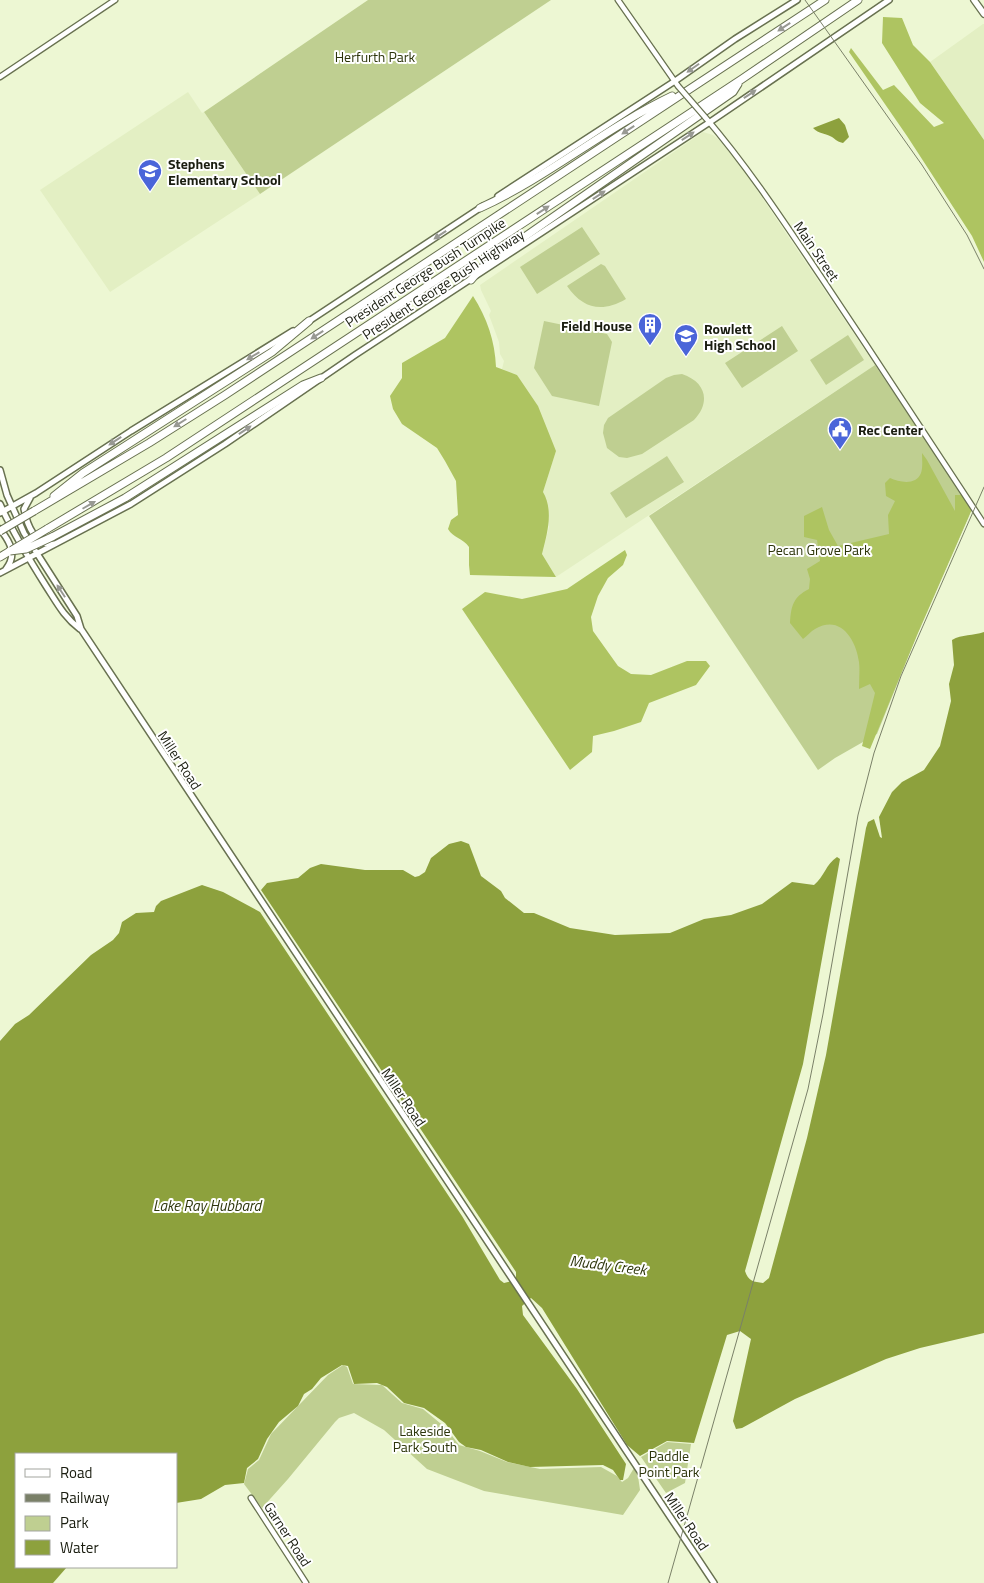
<svg xmlns="http://www.w3.org/2000/svg" width="984" height="1583" font-family="'Titillium Web',sans-serif">
<style>
.built{fill:#e3efc3}
.green{fill:#bfcf91}
.forest{fill:#aec461}
.water{fill:#8da13d}
.lines{fill:none;stroke-linecap:round;stroke-linejoin:round}
.tertiary-casing{stroke:#687150;stroke-width:7}
.secondary-casing{stroke:#687150;stroke-width:8}
.primary-casing{stroke:#687150;stroke-width:8}
.motorway-casing{stroke:#687150;stroke-width:9}
.tertiary{stroke:#fff;stroke-width:4.5}
.secondary{stroke:#fff;stroke-width:5}
.primary{stroke:#fff;stroke-width:5.5}
.motorway{stroke:#fff;stroke-width:7}
.rail{stroke:#7a8068;stroke-width:1}
.tertiary-bridge-casing{stroke:#687150;stroke-width:7;stroke-linecap:butt}
.motorway-bridge-casing{stroke:#687150;stroke-width:9;stroke-linecap:butt}
.tertiary-bridge{stroke:#fff;stroke-width:4.5}
.motorway-bridge{stroke:#fff;stroke-width:7}
.oneway{fill:#989993}
.labels{text-anchor:middle;dominant-baseline:central;stroke-width:4;stroke-linejoin:round;paint-order:stroke}
.park-label{font-size:14px;fill:#2d350b;stroke:#fff}
.poi-label{font-size:14px;font-weight:bold;fill:#1a1d10;stroke:#fff;text-anchor:start}
.street-label{font-size:14px;fill:#1a1d10;stroke:#fff}
.water-label{font-size:15px;font-style:italic;fill:#2e360c;stroke:#fff}
</style>
<rect width="100%" height="100%" fill="#edf7d3"/>
<path class="built" d="M 983,24 L 984,24 L 984,140 L 930,62 Z
M 188,92 L 202,113 L 204,112 L 260,194 L 110,292 L 40,190 Z
M 703,132 L 713,135 L 719,140 L 740,165 L 875,365 L 556,577 L 542,554 L 549,527 L 543,492 L 556,451 L 517,375 L 502,369 L 504,361 L 500,354 L 499,342 L 489,315 L 491,311 L 481,290 L 480,285 Z"/>
<path class="green" d="M 368,0 L 551,0 L 260,194 L 204,112 Z
M 582,227 L 600,254 L 537,294 L 520,267 Z
M 601,264 L 605,266 L 626,299 C 602,313 583,309 567,286 Z
M 544,321 L 607,334 L 612,342 L 599,406 L 552,396 L 534,368 Z
M 782,326 L 798,351 L 742,388 L 725,363 Z
M 848,335 L 864,360 L 826,385 L 810,360 Z
M 875,365 L 972,509 L 917,635 L 877,734 L 835,758 L 818,770 L 649,516 Z
M 682,374 C 706,382 711,402 694,420 L 642,454 L 627,458 L 619,457 L 607,448 L 603,433 L 604,425 L 608,418 L 666,378 L 674,375 Z
M 667,456 L 684,482 L 626,518 L 610,493 Z
M 343,1365 L 347,1367 L 353,1384 L 382,1385 L 402,1403 L 423,1409 L 446,1428 L 459,1445 L 480,1451 L 507,1462 L 540,1469 L 601,1467 L 617,1476 L 622,1482 L 628,1478 L 634,1468 L 638,1476 L 640,1490 L 623,1515 L 484,1491 L 466,1484 L 427,1469 L 384,1430 L 354,1413 L 339,1418 L 335,1422 L 288,1479 L 262,1508 L 244,1484 L 248,1469 L 259,1460 L 271,1434 L 328,1375 Z
M 667,1442 L 691,1444 L 685,1483 L 666,1493 L 641,1457 Z"/>
<path class="forest" d="M 883,17 L 902,18 L 913,45 L 930,62 L 984,140 L 984,262 L 972,236 L 907,136 L 849,52 L 851,48 L 883,90 L 894,85 L 934,127 L 944,123 L 920,103 L 882,43 Z
M 473,296 C 487,318 495,341 496,367 L 517,375 L 538,406 L 556,451 L 543,492 C 554,511 547,534 542,554 L 556,577 L 470,575 L 469,565 L 469,547 C 463,538 453,538 448,529 L 451,520 L 458,515 L 456,481 L 445,461 L 437,448 L 402,424 L 393,409 L 390,396 L 402,378 L 402,363 L 445,338 Z
M 922,453 L 927,460 L 955,511 L 955,495 L 962,495 L 972,509 L 917,635 L 870,749 L 862,746 L 875,693 L 870,684 L 859,689 C 859,680 860,670 859,662 C 856,639 840,614 815,629 C 811,631 807,636 803,639 L 790,623 C 791,606 793,597 809,589 L 810,579 L 807,569 L 820,561 L 817,540 L 804,537 L 804,516 L 822,507 L 829,530 L 838,546 L 889,534 L 888,515 L 895,501 L 886,496 L 885,483 L 890,478 C 899,482 916,486 921,473 C 923,467 922,459 922,453 Z
M 625,550 L 627,555 L 623,565 L 608,578 L 598,596 L 591,617 L 593,631 L 618,666 L 631,674 L 651,675 L 687,661 L 706,661 L 710,666 L 696,685 L 649,703 L 641,722 L 614,731 L 593,736 L 592,752 L 570,770 L 462,609 L 485,592 L 522,599 L 567,589 Z"/>
<path class="water" d="M 839,118 L 845,125 L 849,137 L 843,143 C 838,142 836,140 832,137 C 825,133 819,134 813,128 Z
M 984,632 L 984,1333 L 920,1348 L 886,1359 L 795,1399 L 742,1428 L 736,1429 L 733,1421 L 751,1339 L 740,1331 L 727,1335 L 694,1443 L 667,1441 L 640,1456 L 627,1445 L 542,1308 L 531,1298 L 522,1306 L 523,1315 L 577,1389 L 626,1464 L 623,1480 L 620,1480 L 613,1470 L 603,1465 L 530,1467 L 508,1462 L 481,1450 L 466,1447 L 459,1442 L 445,1423 L 424,1408 L 404,1403 L 387,1387 L 377,1383 L 354,1384 L 348,1366 L 342,1365 L 321,1378 L 312,1389 L 304,1394 L 298,1406 L 279,1422 L 267,1439 L 258,1459 L 247,1468 L 244,1483 L 225,1485 L 201,1499 L 176,1503 L 176,1454 L 16,1454 L 16,1567 L 67,1567 L 53,1583 L 0,1583 L 0,1041 L 15,1024 L 29,1015 L 91,955 L 113,940 L 119,933 L 122,922 L 136,913 L 154,912 L 156,906 L 161,901 L 202,885 L 223,892 L 260,912 L 462,1216 L 500,1280 L 504,1283 L 512,1281 L 516,1277 L 516,1272 L 261,890 L 267,883 L 298,878 L 310,868 L 321,864 L 365,870 L 403,870 L 415,877 L 419,876 L 425,872 L 431,858 L 449,844 L 461,841 L 469,844 L 481,876 L 501,891 L 505,898 L 524,913 L 534,913 L 570,928 L 615,935 L 670,933 L 704,919 L 731,915 L 762,904 L 792,882 L 814,885 C 824,877 826,864 837,857 L 840,859 L 803,1064 L 745,1271 C 748,1281 754,1282 763,1283 L 769,1278 L 807,1138 L 826,1055 L 866,828 L 868,822 L 874,819 L 880,837 L 882,838 L 879,817 L 892,792 L 902,782 L 924,770 L 940,746 L 951,701 L 949,684 L 954,665 L 952,640 C 962,634 973,636 984,632 Z"/>
<g class="lines">
<g class="tertiary-casing">
<path id="tertiary" d="M 618,0 L 678,86
M 0,77 L 115,0
M 705,117 C 748,167 784,222 821,277 C 876,359 930,442 984,524
M 251,1498 L 306,1583"/>
</g>
<g class="secondary-casing">
<path id="secondary" d="M 498,196 L 675,81 L 735,39 L 797,0
M 306,323 L 483,206
M 0,470 L 7,495 L 24,533 L 77,616 L 81,629 L 714,1583
M 30,498 L 24,509 C 27,525 35,546 54,544
M 0,504 C 13,533 29,559 46,586 C 57,603 64,617 80,629
M 0,513 L 36,493 L 131,431 L 293,331
M 0,529 C 11,543 17,555 6,569
M 0,573 L 131,504 L 225,444 L 355,355 L 710,122 L 889,0"/>
</g>
<g class="primary-casing">
<path id="primary" d="M 974,0 L 984,14"/>
</g>
<g class="motorway-casing">
<path id="motorway" d="M 480,208 C 548,177 605,128 672,96
M 471,280 L 480,269 L 510,247 L 733,92 L 738,84
M 54,496 L 83,473 L 272,352 L 309,321
M 34,511 L 149,443 L 225,395 L 825,0
M 47,529 L 166,458 L 742,79 L 858,0
M 52,537 L 125,498 L 303,385 L 321,378
M 0,557 L 10,551"/>
</g>
<use href="#tertiary" class="tertiary"/>
<use href="#secondary" class="secondary"/>
<use href="#primary" class="primary"/>
<use href="#motorway" class="motorway"/>
<path class="rail" d="M 805,0 L 922,165 L 967,235 L 984,269
M 668,1583 L 808,1089 L 823,1014 L 858,815 L 874,753 L 901,676 L 984,487"/>
<g class="tertiary-bridge-casing">
<path id="tertiary-bridge" d="M 678,86 L 705,117"/>
</g>
<g class="motorway-bridge-casing">
<path id="motorway-bridge" d="M 0,531 L 34,511
M 12,550 L 47,529
M 10,551 L 26,549 L 52,537"/>
</g>
<use href="#tertiary-bridge" class="tertiary-bridge"/>
<use href="#motorway-bridge" class="motorway-bridge"/>
</g>
<defs><path id="oneway-solid" d="M-6-.8H1V-3.2L6.5 0L1 3.2V.8H-6Z" transform="scale(1.25)"/></defs>
<g class="oneway">
<use href="#oneway-solid" transform="translate(784 27) rotate(147)"/>
<use href="#oneway-solid" transform="translate(693 68) rotate(145)"/>
<use href="#oneway-solid" transform="translate(750 94) rotate(-34)"/>
<use href="#oneway-solid" transform="translate(628 130) rotate(147)"/>
<use href="#oneway-solid" transform="translate(688 136) rotate(-33)"/>
<use href="#oneway-solid" transform="translate(599 195) rotate(-33)"/>
<use href="#oneway-solid" transform="translate(543 210) rotate(-33)"/>
<use href="#oneway-solid" transform="translate(440 235) rotate(146)"/>
<use href="#oneway-solid" transform="translate(317 335) rotate(147)"/>
<use href="#oneway-solid" transform="translate(253 356) rotate(149)"/>
<use href="#oneway-solid" transform="translate(180 423) rotate(148)"/>
<use href="#oneway-solid" transform="translate(245 430) rotate(-34)"/>
<use href="#oneway-solid" transform="translate(115 441) rotate(147)"/>
<use href="#oneway-solid" transform="translate(89 505) rotate(-30)"/>
<use href="#oneway-solid" transform="translate(61 591) rotate(-123)"/>
</g>
<defs>
<g id="school-pin" transform="scale(1.25)"><path d="M0 17L-7.5 6A9.5 9.5 0 1 1 7.5 6Z" fill="#4a65d9" stroke="#fff"/><path d="M0-5L7-2L0 1L-7-2ZM-4 1L0 2.5L4 1V4Q0 6-4 4Z" fill="#fff"/></g>
<g id="building-pin" transform="scale(1.25)"><path d="M0 17L-7.5 6A9.5 9.5 0 1 1 7.5 6Z" fill="#4a65d9" stroke="#fff"/><path d="M-4-6H4V6H1V3H-1V6H-4ZM-2.5-4.3h1.7v1.8h-1.7ZM.8-4.3h1.7v1.8H.8ZM-2.5-1h1.7V.8h-1.7ZM.8-1h1.7V.8H.8Z" fill="#fff"/></g>
<g id="civic-pin" transform="scale(1.25)"><path d="M0 17L-7.5 6A9.5 9.5 0 1 1 7.5 6Z" fill="#4a65d9" stroke="#fff"/><path d="M-.6-6.5H3V-4.5H.6V-3L4-1V1h2V6H-6V1h2V-1L-.6-3ZM-1.2 2.5V6h2.4V2.5Z" fill="#fff"/></g>
</defs>
<g fill-rule="evenodd">
<use href="#school-pin" x="150" y="171"/>
<use href="#building-pin" x="650" y="325"/>
<use href="#school-pin" x="686" y="336"/>
<use href="#civic-pin" x="840" y="429"/>
</g>
<g class="labels">
<g class="park-label">
<text x="375" y="56">Herfurth Park</text>
<text x="819" y="549">Pecan Grove Park</text>
<text x="425" y="1430">Lakeside<tspan x="425" dy="16">Park South</tspan></text>
<text x="669" y="1455">Paddle<tspan x="669" dy="16">Point Park</tspan></text>
</g>
<g class="poi-label">
<text x="168" y="163">Stephens<tspan x="168" dy="16">Elementary School</tspan></text>
<text x="632" y="325" text-anchor="end">Field House</text>
<text x="704" y="328">Rowlett<tspan x="704" dy="16">High School</tspan></text>
<text x="858" y="429">Rec Center</text>
</g>
<g class="street-label">
<text transform="translate(817 251) rotate(56)">Main Street</text>
<text transform="translate(425 272) rotate(-33)">President George Bush Turnpike</text>
<text transform="translate(443 284) rotate(-33)">President George Bush Highway</text>
<text transform="translate(180 760) rotate(57)">Miller Road</text>
<text transform="translate(404 1097) rotate(56)">Miller Road</text>
<text transform="translate(687 1521) rotate(56)">Miller Road</text>
<text transform="translate(288 1534) rotate(57)">Garner Road</text>
</g>
<g class="water-label">
<text x="207" y="1205">Lake Ray Hubbard</text>
<text transform="translate(608 1265) rotate(7)">Muddy Creek</text>
</g>
</g>
<rect x="15" y="1453" width="162" height="115" fill="#ffffff" stroke="#a3a59f"/>
<rect x="25" y="1469" width="25" height="8" fill="#ffffff" stroke="#a3a59f"/>
<text x="60" y="1478" font-size="15" fill="#1a1d10">Road</text>
<rect x="25" y="1494" width="25" height="8" fill="#7a8068" stroke="#a3a59f"/>
<text x="60" y="1503" font-size="15" fill="#1a1d10">Railway</text>
<rect x="25" y="1516" width="25" height="15" fill="#bfcf91" stroke="#a3a59f"/>
<text x="60" y="1528" font-size="15" fill="#1a1d10">Park</text>
<rect x="25" y="1540" width="25" height="15" fill="#8da13d" stroke="#a3a59f"/>
<text x="60" y="1553" font-size="15" fill="#1a1d10">Water</text>
</svg>
